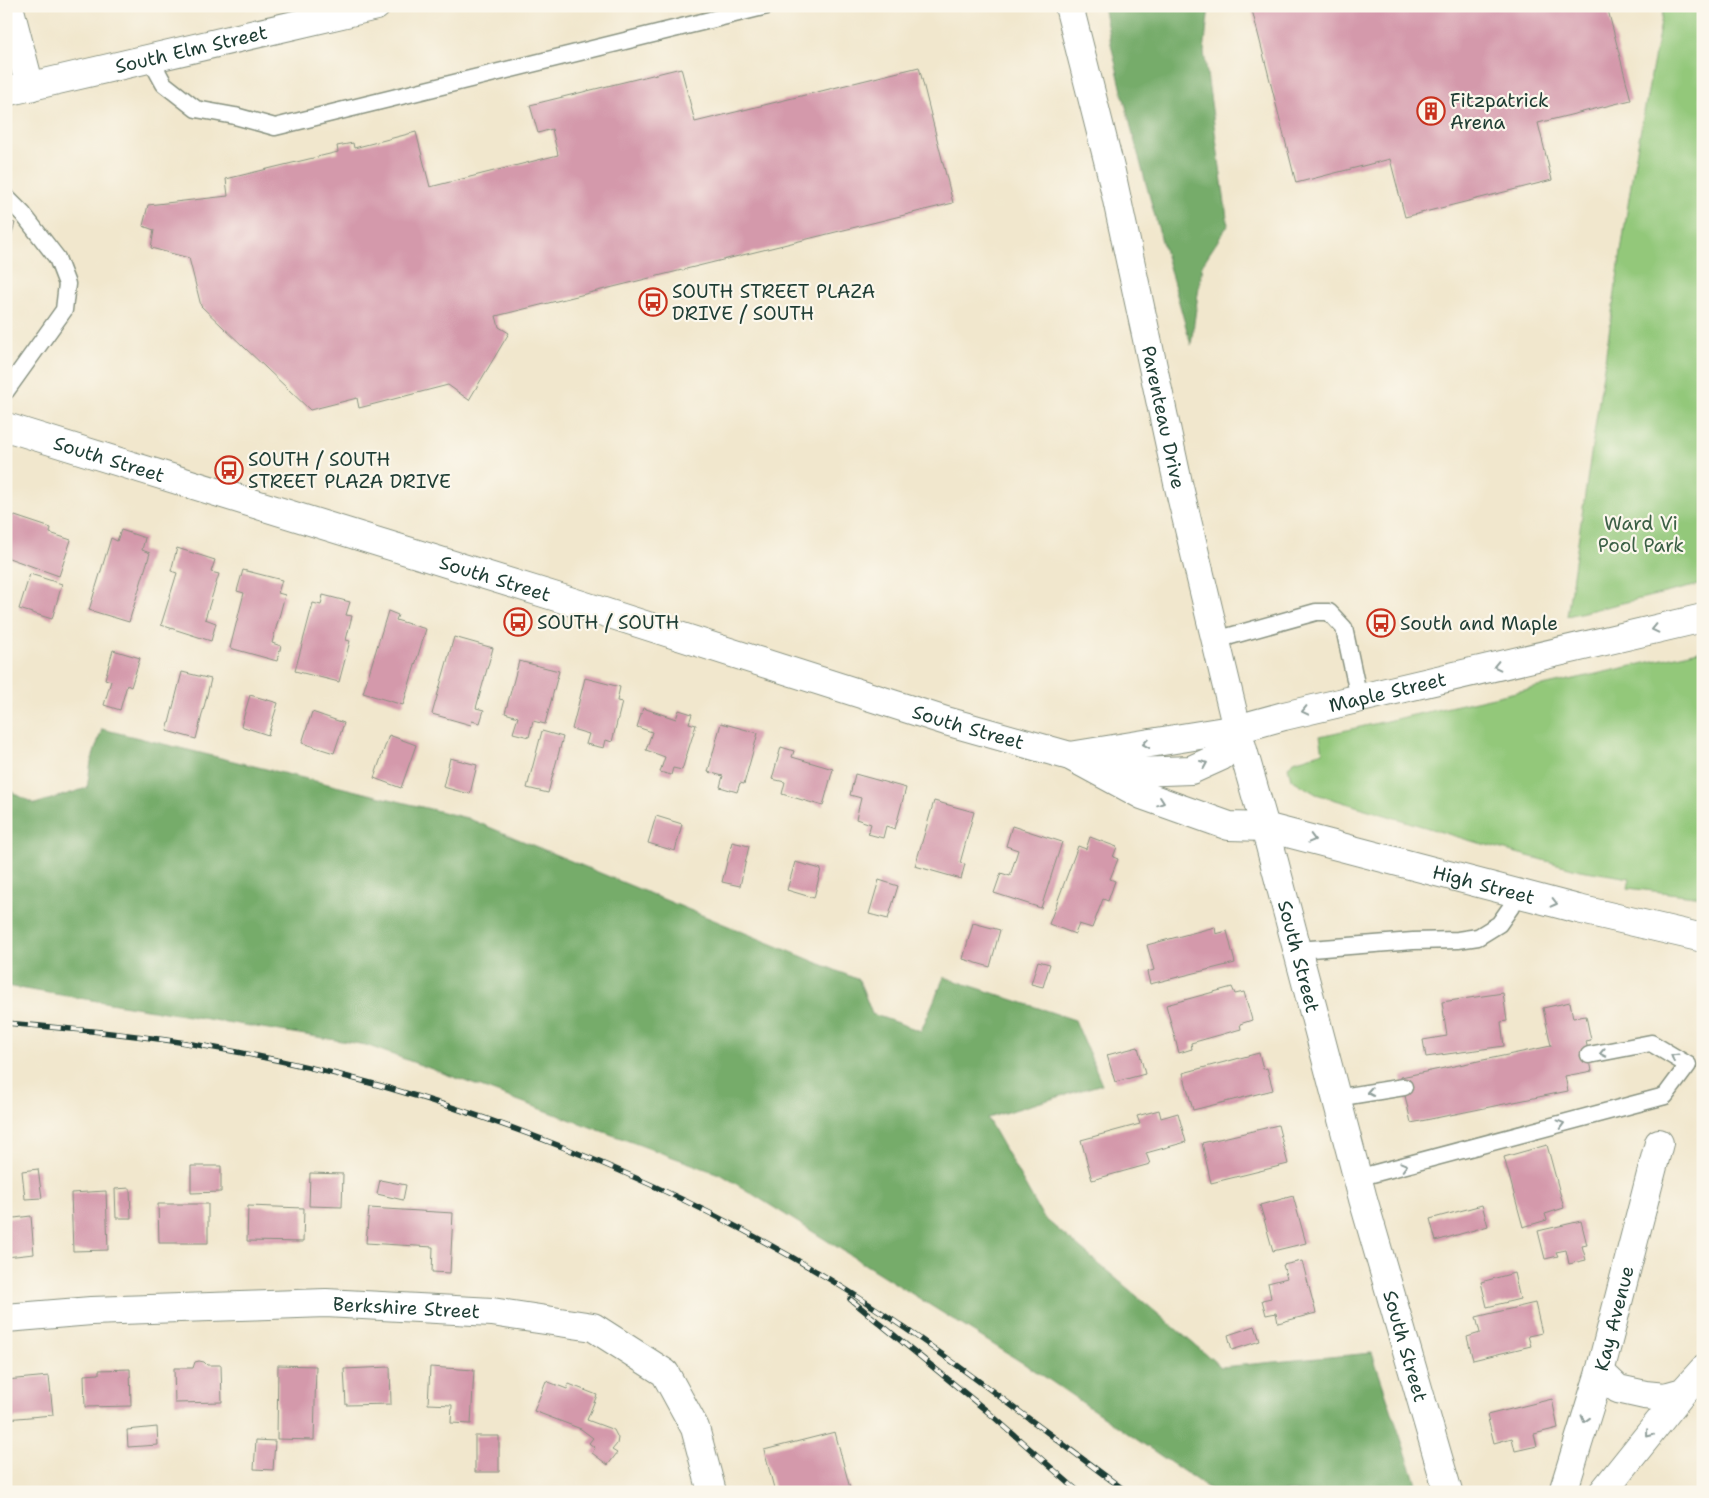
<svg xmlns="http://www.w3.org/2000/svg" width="1709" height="1498" font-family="'Shantell Sans',sans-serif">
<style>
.green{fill:#93c87a;stroke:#598257}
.forest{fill:#76ac6a;stroke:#4a744f}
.building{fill:#d499ab}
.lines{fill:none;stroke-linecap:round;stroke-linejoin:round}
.lane-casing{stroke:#889280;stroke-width:19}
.street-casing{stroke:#889280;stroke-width:30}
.secondary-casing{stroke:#889280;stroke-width:30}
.highway-casing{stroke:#889280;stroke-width:30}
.lane{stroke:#fff;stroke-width:16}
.street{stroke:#fff;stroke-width:28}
.secondary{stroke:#fff;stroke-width:28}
.highway{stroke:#fff;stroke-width:28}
.rail-casing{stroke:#1f3d34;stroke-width:5.5}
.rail{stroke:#fbf7ec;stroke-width:4;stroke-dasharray:11;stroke-linecap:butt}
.oneway{stroke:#8f9e9a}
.labels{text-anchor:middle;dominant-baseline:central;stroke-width:4.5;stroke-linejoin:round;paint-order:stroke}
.street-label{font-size:19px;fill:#1f3d34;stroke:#fbf7ec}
.poi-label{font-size:19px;fill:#1f3d34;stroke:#fbf7ec;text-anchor:start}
.park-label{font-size:19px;fill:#3c6046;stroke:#fbf7ec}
</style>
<rect width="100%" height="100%" fill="#fbf7ec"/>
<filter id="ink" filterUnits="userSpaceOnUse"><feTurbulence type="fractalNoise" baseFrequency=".02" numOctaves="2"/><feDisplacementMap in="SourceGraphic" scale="10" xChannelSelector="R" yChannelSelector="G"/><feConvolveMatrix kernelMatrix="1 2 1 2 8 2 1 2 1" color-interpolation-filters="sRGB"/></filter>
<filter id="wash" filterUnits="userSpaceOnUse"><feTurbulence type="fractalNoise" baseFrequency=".0096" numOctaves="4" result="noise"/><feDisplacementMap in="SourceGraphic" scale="20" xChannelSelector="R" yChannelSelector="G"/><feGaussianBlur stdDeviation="1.12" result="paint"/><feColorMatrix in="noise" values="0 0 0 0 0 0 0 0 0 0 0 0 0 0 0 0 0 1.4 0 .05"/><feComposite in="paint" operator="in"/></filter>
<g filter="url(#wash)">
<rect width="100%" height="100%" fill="#f1e7cd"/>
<path class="green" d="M 1664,6 L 1703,6 L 1703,584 L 1567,616 L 1633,171 Z
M 1703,650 L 1703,897 L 1628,888 L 1630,878 L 1580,870 L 1468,840 L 1316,794 L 1291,779 L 1288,767 L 1294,761 L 1323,752 L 1320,736 Z"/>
<path class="forest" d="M 1103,6 L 1209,6 L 1204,52 L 1228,225 L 1202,265 L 1191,345 C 1160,233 1126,120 1103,6 Z
M 102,729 L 467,818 L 859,980 L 872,1014 L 921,1031 L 944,977 L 1075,1020 L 1102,1084 L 987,1118 L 1043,1217 L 1221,1367 L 1372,1353 L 1419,1492 L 1214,1492 L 1042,1375 L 722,1175 L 366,1045 L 6,986 L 6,789 L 35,804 L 87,788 L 91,762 Z"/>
<g id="blocks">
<path class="building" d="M 1251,6 L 1607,6 L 1631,100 L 1538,123 L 1552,180 L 1405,217 L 1390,159 L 1296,183 Z
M 919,67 L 953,203 L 496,316 L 499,327 L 509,333 L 469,400 L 448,385 L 359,408 L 357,398 L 310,410 L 201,306 L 189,258 L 151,248 L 154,230 L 143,226 L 148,205 L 228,196 L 226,179 L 338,152 L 337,146 L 353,143 L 354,148 L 416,132 L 430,187 L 558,155 L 552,129 L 538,133 L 530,105 L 681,68 L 695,122 Z
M 6,221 L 15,223 L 7,251 L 6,251 Z
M 6,513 L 51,528 L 50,533 L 71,540 L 59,576 L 6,557 Z
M 121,530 L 145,538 L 142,550 L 150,553 L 129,622 L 89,610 L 111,538 L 117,541 Z
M 177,548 L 215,560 L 211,572 L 219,574 L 205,619 L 216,623 L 211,641 L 161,625 L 177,573 L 171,571 Z
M 243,570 L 282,580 L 278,593 L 285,595 L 272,643 L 281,646 L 277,661 L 230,648 L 244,593 L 237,591 Z
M 30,574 L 62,584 L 52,619 L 19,609 Z
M 323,595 L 350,602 L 346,615 L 352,616 L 346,640 L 350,641 L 339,682 L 295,671 L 313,603 L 321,605 Z
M 388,611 L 398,615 L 396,620 L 426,629 L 403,705 L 363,693 Z
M 454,637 L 493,648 L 476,708 L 484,710 L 480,723 L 472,721 L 471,725 L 432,714 Z
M 113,650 L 140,658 L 131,687 L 127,685 L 120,710 L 104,705 L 111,681 L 105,679 Z
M 519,661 L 559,671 L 545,724 L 533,721 L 529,737 L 513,733 L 518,717 L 505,713 Z
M 182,672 L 211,679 L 196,739 L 167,731 Z
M 585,678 L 620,687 L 617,701 L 622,702 L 612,742 L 606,740 L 604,748 L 586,744 L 589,734 L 572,729 Z
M 250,695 L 278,703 L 268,735 L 241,726 Z
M 643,708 L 676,719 L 679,710 L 692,714 L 689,723 L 696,725 L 682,770 L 673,768 L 671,775 L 660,772 L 665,757 L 646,750 L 652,732 L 637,727 Z
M 312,712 L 344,723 L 334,753 L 302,743 Z
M 721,723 L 758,733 L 744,784 L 740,783 L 737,792 L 720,787 L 723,776 L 708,772 Z
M 542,731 L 563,737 L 548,793 L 527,788 Z
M 389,735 L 416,745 L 401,788 L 374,778 Z
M 781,747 L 794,751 L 792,757 L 833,769 L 823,806 L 782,794 L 785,782 L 772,779 Z
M 450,758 L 477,765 L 470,794 L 443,787 Z
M 855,774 L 906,788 L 895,829 L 886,826 L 883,838 L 868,834 L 871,824 L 856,819 L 861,798 L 850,795 Z
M 934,801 L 974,812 L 960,863 L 965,864 L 961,879 L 915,866 Z
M 656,816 L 682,824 L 675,851 L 648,843 Z
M 1012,826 L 1062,842 L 1041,908 L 994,893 L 1001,873 L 1010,876 L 1018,850 L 1006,846 Z
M 1090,837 L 1117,847 L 1113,857 L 1118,859 L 1110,879 L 1115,881 L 1108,901 L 1103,899 L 1092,928 L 1079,924 L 1075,934 L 1049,924 L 1078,846 L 1086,849 Z
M 732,842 L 749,846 L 740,886 L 722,882 Z
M 795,862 L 821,869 L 814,898 L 787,890 Z
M 879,880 L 898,886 L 888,919 L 869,914 Z
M 973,923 L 1000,930 L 990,967 L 963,959 Z
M 1215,927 L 1216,934 L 1227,931 L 1235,963 L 1150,984 L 1147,972 L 1154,970 L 1147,945 Z
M 1038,961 L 1050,964 L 1043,987 L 1031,984 Z
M 1232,987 L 1235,994 L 1244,992 L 1252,1020 L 1240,1024 L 1241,1029 L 1191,1043 L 1192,1049 L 1179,1053 L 1166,1005 Z
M 1503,993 L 1507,1021 L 1501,1022 L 1504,1046 L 1426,1057 L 1423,1040 L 1447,1036 L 1442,1002 Z
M 1570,1002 L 1573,1018 L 1586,1016 L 1591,1040 L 1586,1041 L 1592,1071 L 1565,1076 L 1568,1091 L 1411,1123 L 1401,1077 L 1551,1046 L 1543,1008 Z
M 1138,1047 L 1145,1074 L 1115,1082 L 1107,1055 Z
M 1259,1053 L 1263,1069 L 1267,1068 L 1273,1090 L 1193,1110 L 1183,1073 Z
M 1159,1110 L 1161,1118 L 1178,1113 L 1186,1142 L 1146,1153 L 1150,1164 L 1092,1180 L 1081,1140 L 1140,1124 L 1137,1116 Z
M 1278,1125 L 1288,1164 L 1211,1183 L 1202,1143 Z
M 1547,1145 L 1564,1208 L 1545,1214 L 1547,1220 L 1523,1227 L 1504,1157 Z
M 191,1166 L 221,1166 L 221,1192 L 191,1193 Z
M 38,1169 L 42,1198 L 25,1199 L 22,1171 Z
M 310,1173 L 343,1174 L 342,1207 L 309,1206 Z
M 380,1180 L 406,1185 L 403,1200 L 377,1194 Z
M 130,1188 L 131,1218 L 116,1218 L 115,1189 Z
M 106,1191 L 108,1250 L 73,1251 L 71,1193 Z
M 1293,1196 L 1306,1243 L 1273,1251 L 1260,1205 Z
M 158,1204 L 208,1204 L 208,1243 L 159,1243 Z
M 1482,1205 L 1488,1226 L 1436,1241 L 1430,1219 Z
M 248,1206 L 304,1208 L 303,1242 L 247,1241 Z
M 369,1208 L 453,1213 L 450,1273 L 432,1272 L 433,1247 L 366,1243 Z
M 31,1216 L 34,1254 L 6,1257 L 6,1219 Z
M 1581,1221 L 1587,1245 L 1582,1246 L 1586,1260 L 1569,1264 L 1566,1250 L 1556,1252 L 1558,1256 L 1545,1259 L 1538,1231 Z
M 1302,1261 L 1316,1313 L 1278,1323 L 1276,1313 L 1266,1315 L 1262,1300 L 1271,1298 L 1268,1283 L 1287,1278 L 1283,1265 Z
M 1514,1273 L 1520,1299 L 1487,1307 L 1481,1282 Z
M 1535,1303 L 1542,1333 L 1528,1336 L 1531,1346 L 1473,1360 L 1467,1337 L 1480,1333 L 1476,1317 Z
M 1255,1326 L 1260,1341 L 1232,1350 L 1228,1335 Z
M 199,1361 L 204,1362 L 207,1365 L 221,1365 L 222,1402 L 175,1403 L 174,1368 L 193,1368 L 195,1362 Z
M 278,1365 L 316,1366 L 314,1440 L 277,1439 Z
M 390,1367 L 391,1404 L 346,1405 L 344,1369 Z
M 430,1367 L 474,1370 L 471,1424 L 451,1423 L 452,1405 L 428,1404 Z
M 130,1369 L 131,1406 L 85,1407 L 84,1375 L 99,1374 L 99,1370 Z
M 49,1376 L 53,1415 L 6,1419 L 6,1380 Z
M 546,1381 L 567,1389 L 569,1384 L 597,1395 L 587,1420 L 614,1430 L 618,1438 L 617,1444 L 612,1450 L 617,1453 L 608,1465 L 592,1453 L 595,1448 L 589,1443 L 593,1438 L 581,1429 L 534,1411 Z
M 1552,1399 L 1558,1428 L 1534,1434 L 1537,1446 L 1515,1451 L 1512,1438 L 1494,1443 L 1487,1415 Z
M 157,1427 L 158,1445 L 128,1447 L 127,1430 Z
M 835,1432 L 851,1492 L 775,1492 L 764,1450 Z
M 475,1436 L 499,1436 L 499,1472 L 475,1472 Z
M 256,1440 L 275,1441 L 273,1470 L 254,1469 Z"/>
</g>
</g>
<g filter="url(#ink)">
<use href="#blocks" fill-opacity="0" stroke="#889280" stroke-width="1"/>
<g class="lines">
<g class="lane-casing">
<path id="lane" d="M 151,60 L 164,84 L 196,109 L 235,116 L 275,127 L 767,6
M 6,197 L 23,214 L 57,258 L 67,284 L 64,310 L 6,391
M 1216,640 L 1316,612 L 1329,612 L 1344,628 L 1359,698
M 1298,950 L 1413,941 L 1458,940 L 1478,937 L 1499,924 L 1520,894
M 1336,1098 L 1404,1087
M 1357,1178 L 1665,1096 L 1688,1065 L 1651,1043 L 1589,1055"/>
</g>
<g class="street-casing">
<g id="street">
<path d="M 9,6 L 30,87"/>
<path id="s1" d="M 1069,6 L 1111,172 L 1178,483 L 1237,729 L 1265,827 L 1363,1199 L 1448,1492"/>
<path id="s2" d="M 6,92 L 376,6"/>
<path id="s3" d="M 6,1318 L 91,1311 L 326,1303 L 492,1312 L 593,1327 L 665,1373 L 695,1428 L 712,1492"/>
<path id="s4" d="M 1563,1492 L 1600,1372 L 1659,1143"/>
</g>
</g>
<g class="secondary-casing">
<g id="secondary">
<path id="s5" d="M 6,427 L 563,599 L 946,721 L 1070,756 L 1142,795 L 1229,826 L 1265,827 L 1578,909 L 1703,938"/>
<path id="s6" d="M 1070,756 L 1237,729 L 1284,716 L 1703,618"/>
<path d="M 1104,764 L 1136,772 L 1191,770 L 1222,756 L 1237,729"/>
</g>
</g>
<g class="highway-casing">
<path id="highway" d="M 1600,1372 L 1618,1389 L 1645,1395 L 1665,1397 L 1683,1392
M 1603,1492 L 1683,1392 L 1703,1370"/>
</g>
<use href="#lane" class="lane"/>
<use href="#street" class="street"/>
<use href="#secondary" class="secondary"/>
<use href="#highway" class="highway"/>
<g class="rail-casing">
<path id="rail" d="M 6,1023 C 74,1029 142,1035 210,1047 C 426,1085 641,1165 829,1279 C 933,1342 1029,1420 1127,1492
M 850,1299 L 988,1412 L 1079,1492"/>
</g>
<use href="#rail" class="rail"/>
</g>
<defs><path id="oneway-chevron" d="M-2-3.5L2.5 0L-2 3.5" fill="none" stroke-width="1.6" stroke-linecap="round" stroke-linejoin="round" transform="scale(1.25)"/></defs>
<g class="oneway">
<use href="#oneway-chevron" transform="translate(1655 629) rotate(167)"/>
<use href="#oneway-chevron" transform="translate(1497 666) rotate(167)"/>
<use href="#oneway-chevron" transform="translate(1305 711) rotate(167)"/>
<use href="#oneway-chevron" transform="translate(1146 744) rotate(171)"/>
<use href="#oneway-chevron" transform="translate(1204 764) rotate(-23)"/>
<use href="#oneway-chevron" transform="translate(1161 802) rotate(19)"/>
<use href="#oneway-chevron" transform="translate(1312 839) rotate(15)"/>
<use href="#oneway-chevron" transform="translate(1554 903) rotate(14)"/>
<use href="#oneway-chevron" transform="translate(1603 1053) rotate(169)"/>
<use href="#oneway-chevron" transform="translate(1674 1057) rotate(-149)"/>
<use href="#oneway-chevron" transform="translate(1370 1092) rotate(170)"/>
<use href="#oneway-chevron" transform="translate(1561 1124) rotate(-15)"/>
<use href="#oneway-chevron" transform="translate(1404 1166) rotate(-15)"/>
<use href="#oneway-chevron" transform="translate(1585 1419) rotate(107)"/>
<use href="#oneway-chevron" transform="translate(1649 1434) rotate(128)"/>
</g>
</g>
<defs>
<g id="building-ring" transform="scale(1.4375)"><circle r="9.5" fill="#fbf7ec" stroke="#c8321e" stroke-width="1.5"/><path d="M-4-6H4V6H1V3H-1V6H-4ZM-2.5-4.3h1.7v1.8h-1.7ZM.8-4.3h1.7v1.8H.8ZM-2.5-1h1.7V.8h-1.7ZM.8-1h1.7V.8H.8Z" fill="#c8321e"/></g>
<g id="bus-ring" transform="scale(1.4375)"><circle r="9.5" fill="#fbf7ec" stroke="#c8321e" stroke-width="1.5"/><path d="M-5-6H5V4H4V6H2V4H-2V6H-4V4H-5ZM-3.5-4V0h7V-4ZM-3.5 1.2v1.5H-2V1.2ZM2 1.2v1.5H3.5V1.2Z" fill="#c8321e"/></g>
</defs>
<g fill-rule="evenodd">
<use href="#building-ring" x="1431" y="111"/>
<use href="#bus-ring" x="653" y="302"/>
<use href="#bus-ring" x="229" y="470"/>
<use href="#bus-ring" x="518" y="622"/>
<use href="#bus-ring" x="1381" y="623"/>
</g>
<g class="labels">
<g class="street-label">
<text stroke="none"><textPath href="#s2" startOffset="190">South Elm Street</textPath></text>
<text stroke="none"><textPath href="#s1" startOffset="422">Parenteau Drive</textPath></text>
<text stroke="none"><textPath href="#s5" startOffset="108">South Street</textPath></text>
<text stroke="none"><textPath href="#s5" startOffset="512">South Street</textPath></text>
<text stroke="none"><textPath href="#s6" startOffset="324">Maple Street</textPath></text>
<text stroke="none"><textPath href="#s5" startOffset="1008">South Street</textPath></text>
<text stroke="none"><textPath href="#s5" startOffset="1550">High Street</textPath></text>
<text stroke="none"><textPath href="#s1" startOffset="978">South Street</textPath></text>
<text stroke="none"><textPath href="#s3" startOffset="401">Berkshire Street</textPath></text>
<text stroke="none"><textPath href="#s4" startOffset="181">Kay Avenue</textPath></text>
<text stroke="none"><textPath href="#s1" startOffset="1382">South Street</textPath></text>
</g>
<g class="poi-label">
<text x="1450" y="100">Fitzpatrick<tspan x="1450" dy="22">Arena</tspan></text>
<text x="672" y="291">SOUTH STREET PLAZA<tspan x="672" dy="22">DRIVE / SOUTH</tspan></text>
<text x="248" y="459">SOUTH / SOUTH<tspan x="248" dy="22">STREET PLAZA DRIVE</tspan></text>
<text x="537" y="622">SOUTH / SOUTH</text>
<text x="1400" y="623">South and Maple</text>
</g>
<g class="park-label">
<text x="1641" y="523">Ward Vi<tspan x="1641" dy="22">Pool Park</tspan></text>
</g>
</g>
<rect width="1709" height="1498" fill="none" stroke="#fbf7ec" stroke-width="25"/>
</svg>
